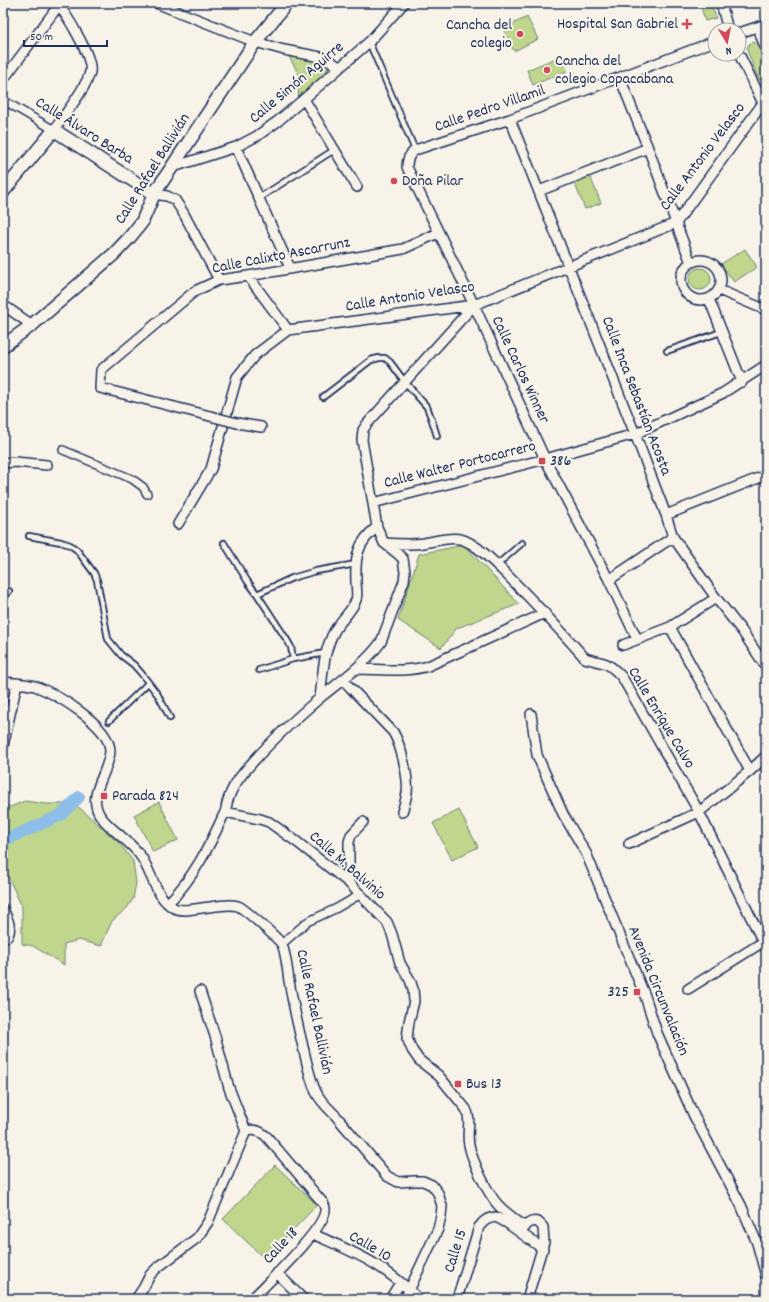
<svg xmlns="http://www.w3.org/2000/svg" width="769" height="1302" font-family="Dekko,sans-serif">
<style>
.green{fill:#bfd68c;stroke:#6d8275}
.lines{fill:none;stroke-linecap:round;stroke-linejoin:round}
.canal{stroke:#8dbee9;stroke-width:12}
.service-casing{stroke:#1b2f5e;stroke-width:8}
.pedestrian-casing{stroke:#1b2f5e;stroke-width:10}
.minor-casing{stroke:#1b2f5e;stroke-width:12}
.tertiary-casing{stroke:#1b2f5e;stroke-width:15}
.service{stroke:#f7f3e8;stroke-width:4.5}
.pedestrian{stroke:#f7f3e8;stroke-width:7}
.minor{stroke:#f7f3e8;stroke-width:9}
.tertiary{stroke:#f7f3e8;stroke-width:12}
.minor-bridge-casing{stroke:#1b2f5e;stroke-width:12;stroke-linecap:butt}
.minor-bridge{stroke:#f7f3e8;stroke-width:9}
.poi-dot{fill:#d1495b;stroke:#f7f3e8;stroke-width:1.5}
.labels{text-anchor:middle;dominant-baseline:central;stroke-width:4;stroke-linejoin:round;paint-order:stroke}
.poi-label{font-size:16px;fill:#1b2f5e;stroke:#f7f3e8;text-anchor:start}
.street-label{font-size:16px;fill:#1b2f5e;stroke:#f7f3e8}
</style>
<rect width="100%" height="100%" fill="#f7f3e8"/>
<filter id="ink" filterUnits="userSpaceOnUse"><feTurbulence type="fractalNoise" baseFrequency=".025" numOctaves="2"/><feDisplacementMap in="SourceGraphic" scale="8" xChannelSelector="R" yChannelSelector="G"/><feConvolveMatrix kernelMatrix="1 2 1 2 8 2 1 2 1" color-interpolation-filters="sRGB"/></filter>
<g filter="url(#ink)">
<path class="green" d="M 700,3 L 711,3 L 716,18 L 705,21 Z
M 527,17 L 538,39 L 514,51 L 503,29 Z
M 753,42 C 763,45 766,70 766,79 L 759,80 L 748,53 L 747,48 L 749,44 Z
M 288,55 L 324,61 L 329,67 L 325,74 L 298,98 L 300,76 Z
M 561,56 L 567,71 L 533,85 L 527,70 Z
M 590,176 L 601,203 L 585,209 L 574,182 Z
M 745,249 L 757,267 L 734,282 L 721,264 Z
M689 279a11 11 0 1 1 22 0a11 11 0 1 1-22 0Z
M 464,545 L 519,604 L 457,628 L 441,648 L 398,620 L 419,554 Z
M 25,801 L 46,804 L 73,804 L 81,809 L 119,843 L 133,861 L 136,883 L 133,899 L 127,908 L 112,921 L 101,946 L 79,940 L 64,944 L 64,965 L 33,946 L 22,944 L 22,907 L 10,881 L 3,871 L 3,803 L 10,807 Z
M 159,802 L 178,840 L 153,852 L 134,815 Z
M 459,810 L 478,847 L 452,860 L 433,823 Z
M 275,1165 L 317,1205 L 265,1259 L 223,1219 Z"/>
<g class="lines">
<path class="canal" d="M 3,841 L 61,815 L 79,797"/>
<g class="service-casing">
<path id="service" d="M 369,42 L 415,150
M 259,198 L 334,150
M 667,351 L 721,332
M 323,397 L 371,360 L 379,358 L 385,358 L 390,362 L 405,382 L 427,407 L 432,420 L 437,436
M 29,536 L 61,542 L 70,545 L 77,550 L 94,573 L 97,580 L 108,639 L 121,655 L 134,665 L 141,673 L 158,695 L 170,718
M 224,543 L 248,582 L 257,594 L 287,640 L 291,647 L 293,659
M 497,565 L 522,543
M 257,594 L 292,578 L 316,571 L 356,564
M 3,599 L 9,591
M 259,670 L 293,659 L 325,653
M 109,721 L 148,683"/>
</g>
<g class="pedestrian-casing">
<path id="pedestrian" d="M 3,100 L 54,130
M 63,450 L 132,479 L 143,487 L 147,494
M 282,944 L 307,922 L 337,908 L 361,894"/>
</g>
<g class="minor-casing">
<path id="minor" d="M 156,3 L 255,42 L 284,50 L 326,58 L 339,67
M 721,3 L 728,30
M 758,27 L 766,51
M 739,33 L 766,24
M 739,54 L 763,103 L 766,106
M 620,78 L 648,148 L 691,263
M 3,80 L 59,5
M 304,99 L 357,187
M 510,119 L 635,434 L 666,515 L 673,537 L 716,598 L 742,631 L 766,667
M 54,130 C 63,117 87,87 90,72 C 93,57 67,15 57,3
M 236,147 L 290,268
M 170,168 L 236,147 L 257,136 L 278,121 L 304,99 L 369,42 L 404,3
M 539,191 L 648,148
M 154,194 L 167,196 L 175,200 L 184,214 L 219,280
M681 280a20 20 0 1 1 40 0a20 20 0 1 1-40 0Z
M 248,276 L 288,330
M 719,290 L 766,310
M 709,299 L 742,382
M 3,305 L 32,325
M 210,416 L 100,388 L 101,370 L 195,291 L 219,280 L 248,276 L 403,249 L 438,233
M 237,423 L 261,427
M 3,463 L 15,462 L 47,465
M 373,503 L 545,459 L 635,434 L 723,393 L 766,365
M 666,515 L 766,475
M 178,524 L 211,469 L 237,377 L 255,355 L 288,330 L 474,305 L 676,223 L 763,103
M 384,543 C 398,544 411,545 424,543 C 435,541 449,537 460,539 C 476,542 500,568 512,580 C 537,605 561,631 585,658 C 591,660 597,661 604,663 C 611,665 616,671 622,677 L 699,812 L 766,948
M 609,580 L 673,537
M 670,627 L 750,771
M 637,639 L 609,580 L 545,459 L 474,305 L 407,167 C 407,159 409,155 415,150 L 510,119 L 715,41
M 623,645 L 670,627 L 716,598
M 357,669 C 380,669 405,673 428,666 L 545,613
M 343,680 L 393,732 C 401,745 409,778 407,793 C 406,799 404,806 402,812
M 3,682 C 13,683 25,683 35,686 C 56,694 110,725 110,751 C 109,774 84,796 102,818 C 114,833 132,842 142,858 C 152,874 156,898 174,908 C 182,912 194,909 202,908 C 213,907 227,903 238,906 C 245,909 275,936 281,943 C 285,948 288,973 289,981 C 293,1004 298,1027 304,1051 C 307,1064 310,1079 316,1092 C 320,1101 329,1109 336,1116 C 353,1136 370,1156 387,1176 L 398,1182 L 414,1181 L 423,1181 L 432,1185 L 438,1193 L 442,1206 L 441,1216 L 438,1229 L 405,1299
M 320,698 C 323,674 323,651 335,630 C 341,620 352,611 356,600 C 358,595 356,587 356,581 C 355,557 357,543 377,527
M 531,714 L 537,755 L 563,814 L 586,853 L 645,996 L 657,1033 L 694,1116 L 741,1205 L 757,1243 L 766,1276
M 3,746 L 17,683
M 225,812 L 260,819 L 269,822 L 297,842 L 349,883 L 382,917 L 387,922 L 392,934 L 400,963 L 410,980 L 413,989 L 414,1001 L 409,1022 L 407,1038 L 412,1050 L 419,1060 L 439,1076 L 466,1109 C 472,1120 466,1133 469,1145 C 472,1160 488,1195 499,1206 C 506,1213 516,1220 525,1227
M 629,844 L 699,812 L 750,771 L 766,756
M 349,883 L 349,842 L 351,835 L 363,822
M 168,903 C 193,879 210,845 224,814 C 227,810 226,804 228,800 C 231,790 238,779 245,771 C 266,746 296,718 321,697 C 342,680 365,664 381,642 L 404,581 L 405,572 L 403,559 L 398,554 L 384,543 L 377,527 L 362,440 L 363,430 L 367,424 L 474,305
M 3,909 C 7,918 13,928 7,937 L 3,938
M 688,989 L 766,940
M 246,1131 C 256,1129 260,1131 267,1137 L 323,1203 C 324,1205 325,1206 325,1208 C 328,1227 266,1284 252,1299
M 522,1231 C 527,1224 530,1220 538,1222 L 543,1227 L 544,1242 L 527,1299
M 313,1234 C 335,1244 358,1253 378,1266 C 392,1275 407,1287 419,1299
M 277,1273 L 303,1299
M 136,1299 L 144,1287 L 150,1275 L 157,1268 L 197,1238 L 208,1222 L 246,1131 L 229,1088 L 215,1036 L 200,991
M 390,1299 L 400,1283
M 457,1299 L 479,1227 C 484,1220 488,1218 496,1217 L 507,1223 L 543,1249"/>
</g>
<g class="tertiary-casing">
<path id="tertiary" d="M 3,192 L 54,130 L 154,194
M 3,346 L 32,325 L 114,254 L 130,237 L 142,222 L 154,194 L 255,42 L 287,3"/>
</g>
<use href="#service" class="service"/>
<use href="#pedestrian" class="pedestrian"/>
<use href="#minor" class="minor"/>
<use href="#tertiary" class="tertiary"/>
<g class="minor-bridge-casing">
<path id="minor-bridge" d="M 210,416 L 237,423"/>
</g>
<use href="#minor-bridge" class="minor-bridge"/>
</g>
</g>
<g class="poi-dot">
<path d="M685 18h4v4h4v4h-4v4h-4v-4h-4v-4h4z"/>
<circle cx="520" cy="34" r="4"/>
<circle cx="547" cy="70" r="4"/>
<circle cx="394" cy="181" r="4"/>
<rect x="538" y="457" width="8" height="8" rx="2"/>
<rect x="100" y="792" width="8" height="8" rx="2"/>
<rect x="633" y="988" width="8" height="8" rx="2"/>
<rect x="454" y="1080" width="8" height="8" rx="2"/>
</g>
<g class="labels">
<g class="poi-label">
<text x="678" y="24" text-anchor="end">Hospital San Gabriel</text>
<text x="512" y="25" text-anchor="end">Cancha del<tspan x="512" dy="18">colegio</tspan></text>
<text x="555" y="61">Cancha del<tspan x="555" dy="18">colegio Copacabana</tspan></text>
<text x="402" y="181">Doña Pilar</text>
<text x="550" y="461">386</text>
<text x="112" y="796">Parada 824</text>
<text x="629" y="992" text-anchor="end">325</text>
<text x="466" y="1084">Bus 13</text>
</g>
<g class="street-label">
<text transform="translate(297 83) rotate(-40)">Calle Simón Aguirre</text>
<text transform="translate(490 109) rotate(-19)">Calle Pedro Villamil</text>
<text transform="translate(84 131) rotate(32)">Calle Álvaro Barba</text>
<text transform="translate(703 157) rotate(-53)">Calle Antonio Velasco</text>
<text transform="translate(153 169) rotate(-58)">Calle Rafael Ballivián</text>
<text transform="translate(281 256) rotate(-11)">Calle Calixto Ascarrunz</text>
<text transform="translate(410 297) rotate(-9)">Calle Antonio Velasco</text>
<text transform="translate(520 370) rotate(65)">Calle Carlos Winner</text>
<text transform="translate(636 396) rotate(69)">Calle Inca Sebastían Acosta</text>
<text transform="translate(460 465) rotate(-14)">Calle Walter Portocarrero</text>
<text transform="translate(661 718) rotate(59)">Calle Enrique Calvo</text>
<text transform="translate(347 866) rotate(41)">Calle M. Balvinio</text>
<text transform="translate(658 991) rotate(68)">Avenida Circunvalación</text>
<text transform="translate(314 1012) rotate(78)">Calle Rafael Ballivián</text>
<text transform="translate(281 1246) rotate(-47)">Calle 18</text>
<text transform="translate(370 1247) rotate(30)">Calle 10</text>
<text transform="translate(456 1251) rotate(-73)">Calle 15</text>
</g>
</g>
<rect width="769" height="1302" fill="none" stroke="#f7f3e8" stroke-width="16"/>
<rect x="8" y="8" width="753" height="1286" fill="none" stroke="#1b2f5e" stroke-width="1.5" filter="url(#ink)"/>
<g transform="translate(727 42) rotate(170)"><circle r="19" fill="#f7f3e8" stroke="#9fa5b1"/>
<path d="M0-3L7 15L0 10L-7 15Z" fill="#d1495b"/>
<text y="-6" font-size="11" font-weight="bold" text-anchor="middle" fill="#1b2f5e">N</text>
</g>
<path d="M24 40v6h83v-6" fill="none" stroke="#1b2f5e" stroke-width="2"/>
<text x="30" y="40" font-size="12" fill="#1b2f5e" stroke="#f7f3e8" stroke-width="3" paint-order="stroke">50 m</text>
</svg>
